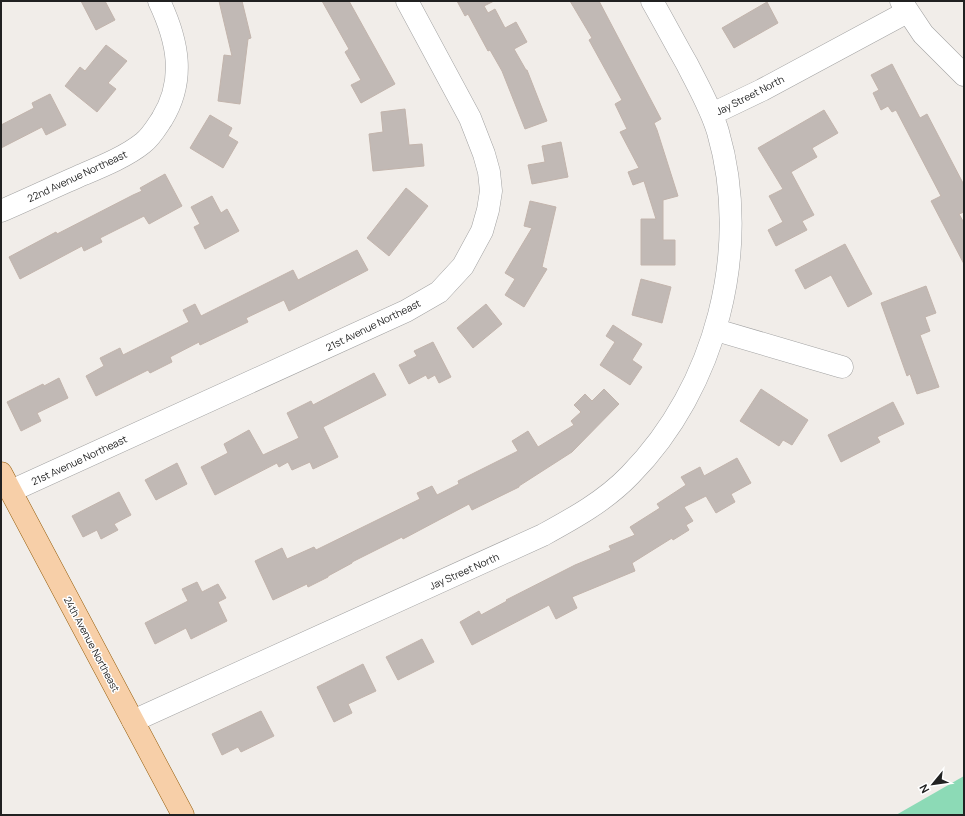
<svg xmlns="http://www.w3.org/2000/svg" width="965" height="816" font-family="Manrope,sans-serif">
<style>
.pitch{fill:#8cdab6}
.building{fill:#c1b9b5;stroke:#c2b4ac}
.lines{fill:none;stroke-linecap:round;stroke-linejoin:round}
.minor-casing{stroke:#a2a2a2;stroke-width:23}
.major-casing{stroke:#955c09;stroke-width:23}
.minor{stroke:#fff;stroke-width:22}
.major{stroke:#f7cfa8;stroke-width:22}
.labels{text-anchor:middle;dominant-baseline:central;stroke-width:3;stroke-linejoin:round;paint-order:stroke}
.street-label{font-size:10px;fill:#212121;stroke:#fff}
</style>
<rect width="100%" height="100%" fill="#f1ede9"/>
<path class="pitch" d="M 964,776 L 964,815 L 896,815 Z"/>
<path class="building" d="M 81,1 L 105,1 L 115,20 L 96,30 Z
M 219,1 L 242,1 L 251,38 L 248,39 L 240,104 L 218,101 L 224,55 L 232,56 Z
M 322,1 L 349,1 L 395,84 L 361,103 L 351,85 L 361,80 L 345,52 L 349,49 Z
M 457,1 L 494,1 L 484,6 L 488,13 L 495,9 L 505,28 L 516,22 L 527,42 L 514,49 L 526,70 L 527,70 L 547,121 L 525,129 L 502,71 L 490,50 L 488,51 L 468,14 L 465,16 Z
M 570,1 L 599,1 L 661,119 L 654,123 L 657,130 L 678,196 L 663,200 L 663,240 L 675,240 L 675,265 L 641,265 L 641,219 L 656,219 L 644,181 L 633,185 L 628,172 L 639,168 L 620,132 L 627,129 L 615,104 L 622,100 L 589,40 L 592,38 Z
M 767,2 L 778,23 L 734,48 L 722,28 Z
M 106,45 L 127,61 L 108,83 L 116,89 L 97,112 L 65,86 L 80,67 L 85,71 Z
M 892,64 L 920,118 L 927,114 L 964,185 L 964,212 L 959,214 L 964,223 L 964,264 L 931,201 L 941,196 L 896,110 L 892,112 L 888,106 L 881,110 L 873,93 L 879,90 L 871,75 Z
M 50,94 L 66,125 L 46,135 L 42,127 L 1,148 L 1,125 L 34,108 L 32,103 Z
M 405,109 L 409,145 L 422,144 L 424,166 L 373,171 L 369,134 L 383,132 L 381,112 Z
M 824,110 L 838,133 L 812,148 L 817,157 L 791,172 L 814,215 L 802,221 L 807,230 L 776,246 L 768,230 L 783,222 L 769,196 L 783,189 L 758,148 Z
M 210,115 L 232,128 L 228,136 L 238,142 L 223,168 L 190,148 Z
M 561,142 L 568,177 L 532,184 L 528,165 L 545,162 L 542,146 Z
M 165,174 L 182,206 L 149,224 L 144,216 L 100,238 L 102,242 L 84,251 L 82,246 L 20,279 L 9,257 L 56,232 L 57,234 L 133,195 L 142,191 L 140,188 Z
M 406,188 L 428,206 L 389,256 L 367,238 Z
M 212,196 L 221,213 L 227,209 L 239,231 L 205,249 L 194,227 L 200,224 L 191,207 Z
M 530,201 L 556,207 L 542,267 L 547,269 L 524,307 L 505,295 L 515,279 L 505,273 L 532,228 L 524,226 Z
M 845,244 L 872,294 L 848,307 L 831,275 L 805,289 L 795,270 Z
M 357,250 L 368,270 L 289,311 L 284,300 L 246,318 L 248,322 L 200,345 L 199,342 L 170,357 L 172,362 L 150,373 L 148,370 L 96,396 L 86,376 L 104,366 L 100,358 L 120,348 L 123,355 L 189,322 L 183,310 L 195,304 L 201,316 L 293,270 L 298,280 Z
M 641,279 L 671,287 L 662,323 L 632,315 Z
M 926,286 L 936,313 L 925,317 L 930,331 L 920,335 L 939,387 L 917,394 L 910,374 L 907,376 L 881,303 Z
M 486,304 L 502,324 L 473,348 L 457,328 Z
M 613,325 L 642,344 L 632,360 L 642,367 L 630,385 L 600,365 L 615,342 L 606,336 Z
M 433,342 L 451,377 L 439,383 L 435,375 L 428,379 L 426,375 L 409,384 L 399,365 L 417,356 L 414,351 Z
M 374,373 L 386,395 L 323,427 L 338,457 L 313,469 L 310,462 L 292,470 L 288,462 L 279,467 L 277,463 L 215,495 L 201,467 L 228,453 L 224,444 L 249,430 L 263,455 L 299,438 L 287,413 L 311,401 L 313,405 Z
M 59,378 L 68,398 L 37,413 L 41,421 L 21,431 L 7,402 L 43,384 L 44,386 Z
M 604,389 L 619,404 L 572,452 L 519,486 L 519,487 L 472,510 L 469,504 L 403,539 L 402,537 L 352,562 L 352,563 L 328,576 L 328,577 L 308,587 L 307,584 L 273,600 L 255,561 L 282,548 L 287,559 L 314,547 L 316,550 L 420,499 L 417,493 L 432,486 L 437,495 L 459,484 L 458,481 L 518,451 L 512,441 L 528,431 L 538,447 L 574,425 L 571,421 L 581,412 L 574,405 L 585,394 L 592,401 Z
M 761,389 L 808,420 L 792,445 L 783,440 L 779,446 L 740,421 Z
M 893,402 L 904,424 L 877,437 L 880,442 L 841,462 L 828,435 Z
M 737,458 L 751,483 L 731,494 L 735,502 L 716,513 L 706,496 L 684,507 L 693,521 L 686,525 L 689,530 L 673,540 L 672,538 L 632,563 L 635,571 L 572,597 L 577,608 L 556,619 L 549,605 L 472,645 L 460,622 L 479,611 L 481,615 L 507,601 L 506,600 L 575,565 L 611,550 L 609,546 L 635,535 L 630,527 L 660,508 L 657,504 L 686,485 L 681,477 L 700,467 L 704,476 Z
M 177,463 L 187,484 L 156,500 L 145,480 Z
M 119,492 L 131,515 L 114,524 L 118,530 L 101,539 L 97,530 L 83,537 L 72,516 Z
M 197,582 L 202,592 L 218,584 L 226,598 L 218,602 L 227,621 L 191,639 L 186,628 L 155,644 L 145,623 L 188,601 L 182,589 Z
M 422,639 L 434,662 L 398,680 L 386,657 Z
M 363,664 L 376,691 L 348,704 L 352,713 L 334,722 L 317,687 Z
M 261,711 L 274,736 L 241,752 L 238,747 L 222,755 L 212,734 Z"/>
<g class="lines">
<g class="minor-casing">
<path id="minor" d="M 901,1 L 923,34 L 964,75
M 712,114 L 762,90 L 907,12
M 1,211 C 29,199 56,186 84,174 C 103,166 127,156 143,143 C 151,137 156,128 162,119 C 186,80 178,41 159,1
M 716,330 L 842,367
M 11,491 L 406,311 L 439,292 L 463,266 L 482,231 L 488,210 L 491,191 L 489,172 L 484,154 L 470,118 L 407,1
M 133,721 L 543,535 C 574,518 605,501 630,475 C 716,388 752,249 718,132 C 711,108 698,86 687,64 C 675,43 664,22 652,1"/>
</g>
<g class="major-casing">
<path id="major" d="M 1,473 L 183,815"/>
</g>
<use href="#minor" class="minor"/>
<use href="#major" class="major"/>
</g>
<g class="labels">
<g class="street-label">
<text transform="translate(750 95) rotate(-27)">Jay Street North</text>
<text transform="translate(77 176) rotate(-25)">22nd Avenue Northeast</text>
<text transform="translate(373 325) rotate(-26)">21st Avenue Northeast</text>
<text transform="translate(79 460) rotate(-25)">21st Avenue Northeast</text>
<text transform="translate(464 571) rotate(-24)">Jay Street North</text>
<text transform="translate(92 644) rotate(62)">24th Avenue Northeast</text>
</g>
</g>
<rect width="965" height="816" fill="none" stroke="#212121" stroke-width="4"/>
<g transform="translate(933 784) rotate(241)" stroke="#ffffff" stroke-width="3" paint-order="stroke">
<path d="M0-3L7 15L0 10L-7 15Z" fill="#212121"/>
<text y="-6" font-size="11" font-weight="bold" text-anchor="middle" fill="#212121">N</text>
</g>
</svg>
